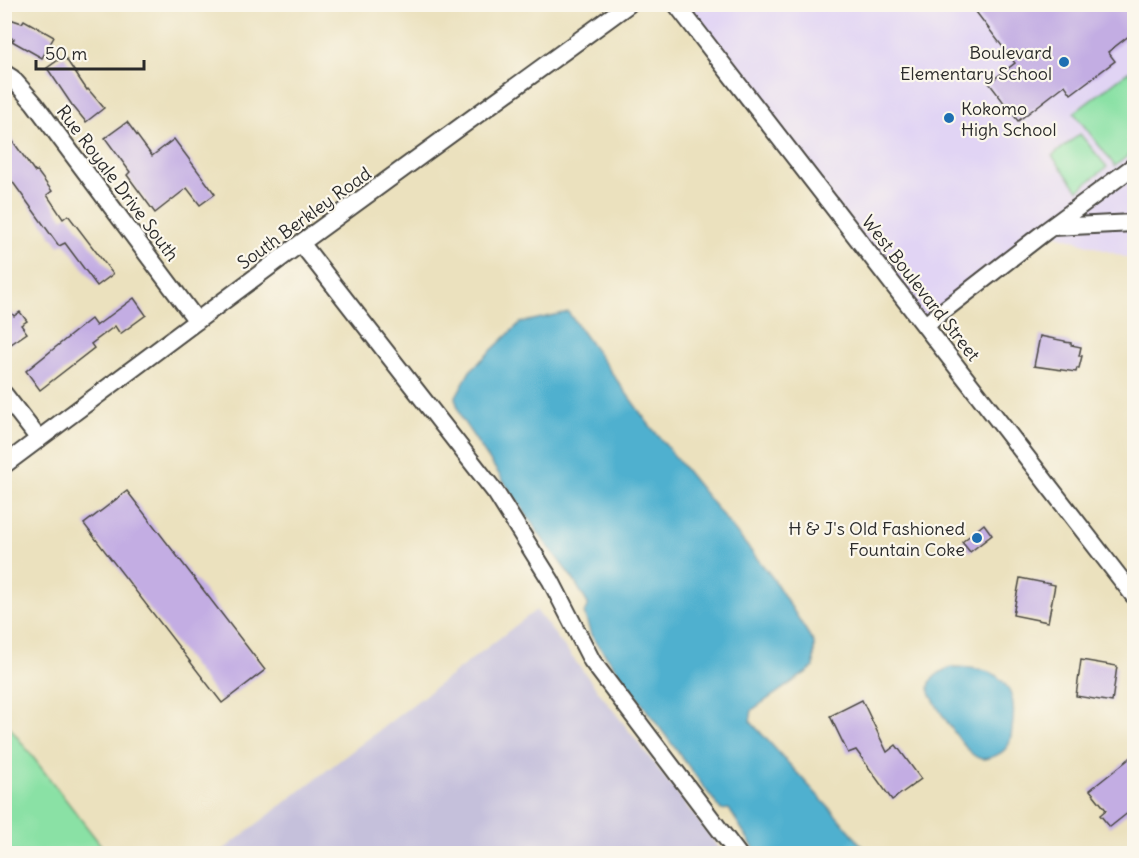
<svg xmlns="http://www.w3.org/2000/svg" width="1139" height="858" font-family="Delius,sans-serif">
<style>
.built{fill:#e1d4f4}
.industrial{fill:#c5c0db}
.green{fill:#8ae1a5;stroke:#5a8668;stroke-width:1.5}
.water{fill:#50b0cf;stroke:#3e6e7d;stroke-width:1.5}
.building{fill:#c3ade3}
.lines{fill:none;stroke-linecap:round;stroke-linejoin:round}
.minor-casing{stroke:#484641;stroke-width:20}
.minor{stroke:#fff;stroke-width:16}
.poi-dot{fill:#1f6fb2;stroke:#fbf7ec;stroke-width:2}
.labels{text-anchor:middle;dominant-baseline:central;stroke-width:4.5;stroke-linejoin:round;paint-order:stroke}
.poi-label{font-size:18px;fill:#2b2b2b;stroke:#fbf7ec;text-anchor:end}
.street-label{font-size:18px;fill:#2b2b2b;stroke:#fbf7ec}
</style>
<rect width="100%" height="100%" fill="#fbf7ec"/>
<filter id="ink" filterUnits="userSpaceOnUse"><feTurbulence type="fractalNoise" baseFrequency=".0167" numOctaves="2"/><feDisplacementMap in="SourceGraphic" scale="12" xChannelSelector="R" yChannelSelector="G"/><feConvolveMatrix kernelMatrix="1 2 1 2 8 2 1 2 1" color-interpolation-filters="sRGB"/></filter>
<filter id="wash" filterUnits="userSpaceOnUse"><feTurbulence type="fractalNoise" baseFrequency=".008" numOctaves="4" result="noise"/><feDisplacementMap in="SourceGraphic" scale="24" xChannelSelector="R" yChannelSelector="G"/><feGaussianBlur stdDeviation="1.35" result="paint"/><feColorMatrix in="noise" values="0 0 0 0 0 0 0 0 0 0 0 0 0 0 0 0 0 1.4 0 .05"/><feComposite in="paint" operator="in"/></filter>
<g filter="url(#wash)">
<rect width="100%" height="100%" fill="#ebe1be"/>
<path class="built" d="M 676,5 L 1134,5 L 1134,260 L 1046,231 L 925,325 Z"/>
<path class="industrial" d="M 536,610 L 723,853 L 219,853 Z"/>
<path class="green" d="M 1129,71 L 1134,78 L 1134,151 L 1115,166 L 1074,113 Z
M 1080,134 L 1107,167 L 1078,190 L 1052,156 Z
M 4,721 L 5,721 L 107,853 L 5,853 Z"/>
<path class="water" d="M 568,312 L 647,422 L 772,577 L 814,643 L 814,667 L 752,710 L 750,721 L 851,832 L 867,853 L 757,853 L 729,809 L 721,810 L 591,635 L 584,613 L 588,604 L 573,579 L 544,541 L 461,418 L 455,398 L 470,371 L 520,323 Z
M 952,667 C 967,667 986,668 998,677 C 1015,690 1015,710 1012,729 C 1011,735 1011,743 1007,747 C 1002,754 990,759 982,759 C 977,758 974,756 970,752 C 961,743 930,700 929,688 C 929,677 943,670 952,667 Z"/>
<g id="blocks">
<path class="building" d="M 970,4 L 1134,4 L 1134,32 L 1108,52 L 1115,61 L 1071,94 L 1065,85 L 1018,121 L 989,83 L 1015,63 Z
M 4,17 L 22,23 L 24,20 L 54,37 L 42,58 L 12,41 L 14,39 L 4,35 Z
M 64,56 L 87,90 L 88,89 L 104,108 L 86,122 L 72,105 L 47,68 Z
M 127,122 L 152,156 L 174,139 L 215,194 L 200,205 L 187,188 L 155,213 L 127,175 L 130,172 L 105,138 Z
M 4,129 L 35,172 L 37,171 L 52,191 L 47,195 L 63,219 L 68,215 L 113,274 L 97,286 L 65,243 L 59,246 L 9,177 L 11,176 L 4,167 Z
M 134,298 L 146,315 L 120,334 L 115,326 L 91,344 L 94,348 L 40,390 L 26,371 L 91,319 L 96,326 Z
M 4,303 L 14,316 L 20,312 L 27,321 L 21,325 L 27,333 L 11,344 L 4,336 Z
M 1040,336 L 1065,341 L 1065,342 L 1071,343 L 1071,345 L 1081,347 L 1079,356 L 1082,356 L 1079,368 L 1077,368 L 1076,372 L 1034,366 Z
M 127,491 L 265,670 L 222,703 L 84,524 Z
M 984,524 L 992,535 L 970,552 L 962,542 Z
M 1020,578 L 1055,585 L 1048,622 L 1013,615 Z
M 1081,660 L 1117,666 L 1112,702 L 1076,696 Z
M 862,700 L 887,752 L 896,745 L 921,779 L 892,800 L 856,750 L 848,753 L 830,716 Z
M 1134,755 L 1134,808 L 1110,827 L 1100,815 L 1106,810 L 1090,790 Z"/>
</g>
</g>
<g filter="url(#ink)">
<use href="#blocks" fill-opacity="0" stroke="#484641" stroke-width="1.5"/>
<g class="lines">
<g class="minor-casing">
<path id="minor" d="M 676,4 L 1134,596
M 4,73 L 12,78 L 34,103 L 197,321
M 1052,227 L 1134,223
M 301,243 L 496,493 L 551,581 L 592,661 L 738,854
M 925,325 L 1046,231 L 1134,166
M 4,394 L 39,439
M 4,465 L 301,243 L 629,4"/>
</g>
<use href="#minor" class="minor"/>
</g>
</g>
<g class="poi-dot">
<circle cx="1064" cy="62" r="6"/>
<circle cx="949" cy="118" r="6"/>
<circle cx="977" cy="538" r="6"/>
</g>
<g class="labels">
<g class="poi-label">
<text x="1052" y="52">Boulevard<tspan x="1052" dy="21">Elementary School</tspan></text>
<text x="961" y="108" text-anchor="start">Kokomo<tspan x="961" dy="21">High School</tspan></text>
<text x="965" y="528">H &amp; J's Old Fashioned<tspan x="965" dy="21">Fountain Coke</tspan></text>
</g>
<g class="street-label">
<text transform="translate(118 183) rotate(53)">Rue Royale Drive South</text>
<text transform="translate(304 218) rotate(-36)">South Berkley Road</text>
<text transform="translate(921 288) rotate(52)">West Boulevard Street</text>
</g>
</g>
<rect width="1139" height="858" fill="none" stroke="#fbf7ec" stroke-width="24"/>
<path d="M36 60v9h108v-9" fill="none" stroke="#2b2b2b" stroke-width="3"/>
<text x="45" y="60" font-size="18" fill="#2b2b2b" stroke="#fbf7ec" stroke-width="4.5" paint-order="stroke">50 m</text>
</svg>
